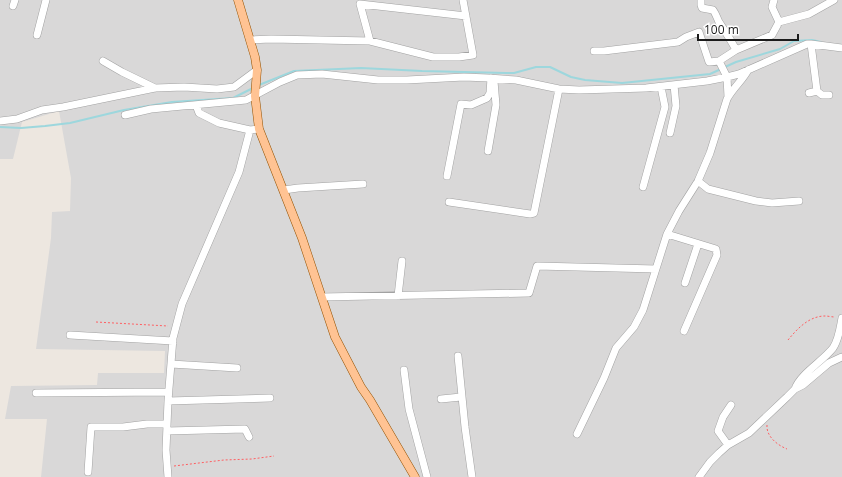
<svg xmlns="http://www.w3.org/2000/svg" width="842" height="477" font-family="'Open Sans',sans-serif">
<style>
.residential{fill:#d9d8d8}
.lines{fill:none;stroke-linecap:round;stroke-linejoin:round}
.stream{stroke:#9dd7dd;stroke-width:2}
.minor-casing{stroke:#a2a2a2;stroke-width:8}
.major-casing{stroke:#925000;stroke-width:9}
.path{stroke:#ff5f62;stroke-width:1;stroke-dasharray:2 2;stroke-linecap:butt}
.minor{stroke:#fff;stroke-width:7}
.major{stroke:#ffc393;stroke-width:8}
</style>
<rect width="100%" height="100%" fill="#ede7e0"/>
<path class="residential" d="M 0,0 L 842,0 L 842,477 L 41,477 L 47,419 L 5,419 L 11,386 L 97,385 L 98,373 L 164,373 L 165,351 L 36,349 L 51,238 L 52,212 L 70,211 L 71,178 L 59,111 L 22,122 L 13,159 L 0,159 Z"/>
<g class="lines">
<path class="stream" d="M 725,67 L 736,62 L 780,49 L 794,41 L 812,40 L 821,42
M 259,85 L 294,71 L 361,68 L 422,71 L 506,73 L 514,73 L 536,67 L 550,67 L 571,77 L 585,80 L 622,83 L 710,74 L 721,69
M 0,127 L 21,128 L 45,126 L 70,123 L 124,110 L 172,102 L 233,98 L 253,88"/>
<g class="minor-casing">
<path id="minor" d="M 701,0 L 701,5 L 702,8 L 713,10 C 716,14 717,18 719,22 C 725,31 731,40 736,50
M 774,0 L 772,7 L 779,22 L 809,14 L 834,0
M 13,6 L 15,0
M 37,35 L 46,0
M 251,40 L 271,39 L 370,41 L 433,57 L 459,57 L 473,55 L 463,0
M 370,41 L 360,4 L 466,16
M 594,51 L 604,51 L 678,42 L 686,37 L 699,32 L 709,62 L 719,61 L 736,50 L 772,35 L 779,22
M 103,61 L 122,72 L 155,88
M 719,61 L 727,77 L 728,97
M 817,91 L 822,95 L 829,95
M 809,93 L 817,91 L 811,44
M 196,105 L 199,113 L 219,123 L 250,130
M 125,115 L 151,109 L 246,100 L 280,82 L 297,75 L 322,74 L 378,80 L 407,80 L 464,77 L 488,78 L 516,80 L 559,89 L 579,90 L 646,88 L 707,81 L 727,77 L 739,74 L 807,44 L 811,44 L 842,48
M 0,121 L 17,119 L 42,110 L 63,107 L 155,88 L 184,87 L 217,89 L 234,87 L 257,70
M 670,133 L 676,106 L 674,85
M 488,151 L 496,105 L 494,81
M 447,176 L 461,104 L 471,105 L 487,98 L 490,93 L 491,78
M 698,181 L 708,189 L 756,201 L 772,203 L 799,201
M 643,187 L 665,107 L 661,87
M 284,190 L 298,188 L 363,184
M 449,202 L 530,214 L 534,213 L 559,89
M 667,234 L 716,249 L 717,255 L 684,331
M 685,283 L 698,244
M 398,296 L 402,261
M 322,297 L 529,293 L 537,266 L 656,269
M 70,335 L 173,341
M 458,356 L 465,427 L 472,477
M 171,364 L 237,368
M 404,370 L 409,409 L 427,477
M 795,389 C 800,374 823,361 833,348 C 839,339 840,328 842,318
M 36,393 L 168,392
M 441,399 L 461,397
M 168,401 L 270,398
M 167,431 L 245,429 L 249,437
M 577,434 L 604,378 L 616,348 L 634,327 L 643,310 L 667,234 L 679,211 L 698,181 L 710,153 L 727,99 C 733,88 742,81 748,70
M 728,445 L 718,431 L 723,417 L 731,405
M 88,472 L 91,427 L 123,427 L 147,424 L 167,424
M 168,477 L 166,450 L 168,401 L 173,338 L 182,304 L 239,172 L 250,130 L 259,129
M 699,477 L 710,462 L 719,453 L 728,445 L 749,433 L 787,397 L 795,389 L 803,385 L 829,363 L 842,357"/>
</g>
<g class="major-casing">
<path id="major" d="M 238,0 L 255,57 L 257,70 L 255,96 L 259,129 L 302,238 L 335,337 L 361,387 L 370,400 L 415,477"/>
</g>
<path class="path" d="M 96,322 L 168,326
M 788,340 C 797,329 809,316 825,316 C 828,316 832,317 835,317
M 767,425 C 766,436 777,445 787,449
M 174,466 L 224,460 L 252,459 L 274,456"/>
<use href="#minor" class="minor"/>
<use href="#major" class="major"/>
</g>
<path d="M698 34v6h100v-6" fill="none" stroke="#1b1b1b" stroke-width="2"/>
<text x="704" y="34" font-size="12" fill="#1b1b1b" stroke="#ffffff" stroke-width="3" paint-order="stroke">100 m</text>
</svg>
